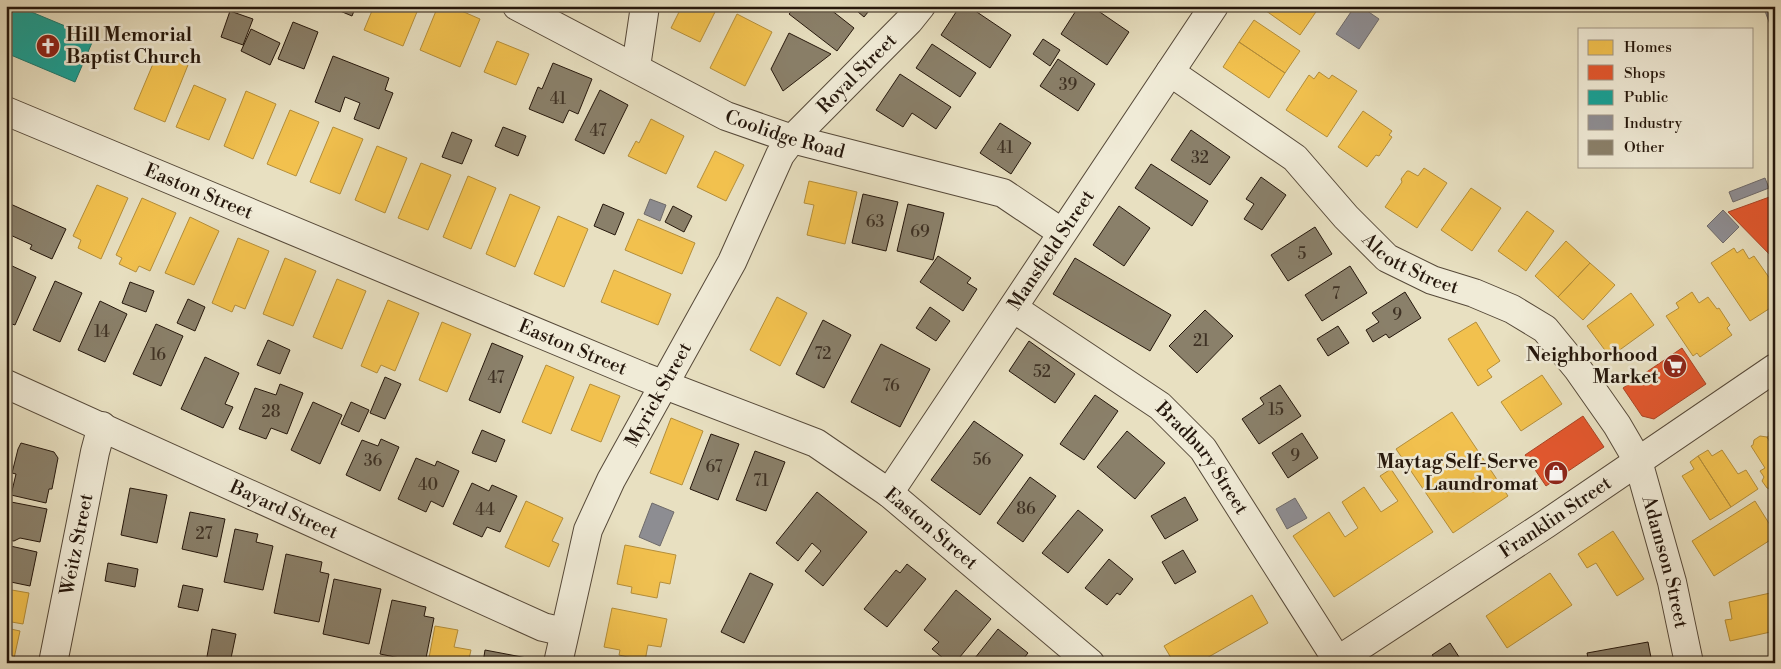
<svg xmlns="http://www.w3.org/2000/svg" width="1781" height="669" font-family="'Libre Bodoni',serif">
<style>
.homes{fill:#f2c14e;stroke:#b48e3a}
.shops{fill:#e4572e;stroke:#ab4424}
.public{fill:#17a398;stroke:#1b796e}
.industry{fill:#8d8d92;stroke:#6e6a6a}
.building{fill:#8a806a;stroke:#25170c}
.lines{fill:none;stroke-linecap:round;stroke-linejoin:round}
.minor-casing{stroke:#564939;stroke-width:30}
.minor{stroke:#f0ebd7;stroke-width:28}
.labels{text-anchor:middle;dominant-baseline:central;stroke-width:5;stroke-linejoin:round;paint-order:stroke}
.number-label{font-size:16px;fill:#3e3124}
.poi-label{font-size:19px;font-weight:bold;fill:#25170c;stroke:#f0ebd7;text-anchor:end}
.street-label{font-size:19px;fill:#25170c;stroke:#f0ebd7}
</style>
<rect width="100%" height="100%" fill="#e8e0c1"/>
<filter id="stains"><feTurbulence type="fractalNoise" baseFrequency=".004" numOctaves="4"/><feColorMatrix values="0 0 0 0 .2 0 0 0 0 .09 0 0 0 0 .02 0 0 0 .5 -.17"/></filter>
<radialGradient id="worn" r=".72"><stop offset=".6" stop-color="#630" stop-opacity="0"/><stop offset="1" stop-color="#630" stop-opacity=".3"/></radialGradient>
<path class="homes" d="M 374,6 L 419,7 L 403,46 L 364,30 Z
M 438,6 L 450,6 L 480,19 L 460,67 L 420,50 Z
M 682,6 L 718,6 L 700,42 L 671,28 Z
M 1264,6 L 1320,6 L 1300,35 L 1262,8 Z
M 737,14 L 772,32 L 745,86 L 710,68 Z
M 1254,20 L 1300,51 L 1285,73 L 1239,42 Z
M 497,41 L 529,54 L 516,85 L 484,72 Z
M 1239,42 L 1285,73 L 1269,98 L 1223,67 Z
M 158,52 L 188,65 L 165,122 L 134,109 Z
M 1319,72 L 1329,79 L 1332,75 L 1357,91 L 1327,137 L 1286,110 L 1309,75 L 1314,79 Z
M 194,85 L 226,99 L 209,140 L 176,127 Z
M 246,91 L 276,104 L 253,159 L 224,146 Z
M 290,110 L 319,122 L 296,176 L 267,164 Z
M 1363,111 L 1392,131 L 1389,135 L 1392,137 L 1379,156 L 1376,155 L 1367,167 L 1338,147 Z
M 651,119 L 684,136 L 666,174 L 628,156 L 636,141 L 639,143 Z
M 333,127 L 363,139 L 340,194 L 310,182 Z
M 377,146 L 407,158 L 385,213 L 355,200 Z
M 715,151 L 744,165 L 726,201 L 697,187 Z
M 421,163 L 451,175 L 428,230 L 398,218 Z
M 1424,168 L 1447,183 L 1417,228 L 1385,207 L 1402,182 L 1401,179 L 1407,171 L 1409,171 L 1418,176 Z
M 468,176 L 496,188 L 471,249 L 443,237 Z
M 809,181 L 857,192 L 845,244 L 807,235 L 814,205 L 804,203 Z
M 97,185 L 128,198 L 101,259 L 78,248 L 81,240 L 73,236 Z
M 1471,188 L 1501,208 L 1472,251 L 1441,230 Z
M 510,194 L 540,207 L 515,267 L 486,254 Z
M 142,198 L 176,213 L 150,271 L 139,266 L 136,272 L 119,264 L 122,258 L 116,255 Z
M 1527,211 L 1554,231 L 1526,271 L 1498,251 Z
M 558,216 L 588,229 L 564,287 L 534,274 Z
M 190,217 L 219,231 L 194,285 L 165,273 Z
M 638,219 L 695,243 L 682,274 L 625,250 Z
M 238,238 L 269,251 L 245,309 L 235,305 L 232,312 L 212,303 Z
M 1566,241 L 1590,263 L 1558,297 L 1535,276 Z
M 1734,248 L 1737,253 L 1743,249 L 1749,259 L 1754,256 L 1775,286 L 1775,305 L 1750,321 L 1711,263 Z
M 285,258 L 316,271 L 293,326 L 263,314 Z
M 1590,263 L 1615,285 L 1583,320 L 1558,297 Z
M 614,270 L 671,294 L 658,325 L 601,302 Z
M 337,279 L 366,291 L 342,349 L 313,337 Z
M 1692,292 L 1699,303 L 1708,297 L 1717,309 L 1719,308 L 1730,325 L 1727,328 L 1732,335 L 1700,357 L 1697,353 L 1693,356 L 1666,316 L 1679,308 L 1676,303 Z
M 1631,293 L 1654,325 L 1610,357 L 1587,326 Z
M 777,297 L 807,313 L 780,366 L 750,350 Z
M 388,300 L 419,313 L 395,371 L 381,365 L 377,373 L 361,366 Z
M 442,322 L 471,334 L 447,392 L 419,380 Z
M 1476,322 L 1500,361 L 1487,370 L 1492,377 L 1478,386 L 1448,339 Z
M 546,365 L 574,377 L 551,434 L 522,422 Z
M 1542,375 L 1562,404 L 1521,431 L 1501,402 Z
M 590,384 L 620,396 L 601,442 L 571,430 Z
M 1452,412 L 1508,496 L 1453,533 L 1396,449 Z
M 671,418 L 703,431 L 682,485 L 650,473 Z
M 1775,428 L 1775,450 L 1767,437 L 1769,436 L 1769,432 Z
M 1760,436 L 1767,437 L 1775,450 L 1775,495 L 1771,489 L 1767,488 L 1762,481 L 1764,477 L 1760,471 L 1765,468 L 1751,446 L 1753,445 L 1754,440 Z
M 1708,450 L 1712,456 L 1722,450 L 1738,474 L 1746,470 L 1758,489 L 1731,507 L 1698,456 Z
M 1698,456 L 1731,507 L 1710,520 L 1682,476 L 1694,469 L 1690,462 Z
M 1391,469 L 1433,532 L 1334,597 L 1293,536 L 1329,512 L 1345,537 L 1358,528 L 1342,502 L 1364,487 L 1381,512 L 1398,501 L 1380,476 Z
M 526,501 L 563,518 L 552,541 L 559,544 L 549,567 L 505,547 Z
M 1755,501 L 1775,533 L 1775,537 L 1714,576 L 1692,541 Z
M 1613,531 L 1644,579 L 1617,596 L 1596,563 L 1587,568 L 1578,554 Z
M 625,545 L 676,555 L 670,584 L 660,582 L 657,598 L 631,593 L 632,587 L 617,584 Z
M 1550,573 L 1572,605 L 1507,648 L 1486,616 Z
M 6,589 L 29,593 L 23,624 L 6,621 Z
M 1775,592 L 1775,631 L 1730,641 L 1725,620 L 1732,619 L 1729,602 Z
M 1252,595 L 1268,623 L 1198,663 L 1174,663 L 1164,646 Z
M 612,608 L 667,619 L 661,647 L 648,645 L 645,661 L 619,655 L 620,650 L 604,647 Z
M 435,626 L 458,630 L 454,647 L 471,650 L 468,663 L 428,663 Z
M 6,628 L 20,631 L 13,663 L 6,663 Z"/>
<path class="shops" d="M 1775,195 L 1775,260 L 1728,212 Z
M 1682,348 L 1706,384 L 1654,419 L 1642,416 L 1623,388 Z
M 1583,416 L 1604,447 L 1546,486 L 1525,455 Z"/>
<path class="public" d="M 6,6 L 17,6 L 94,38 L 75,82 L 6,53 Z"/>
<path class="industry" d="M 1355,6 L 1360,6 L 1379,19 L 1359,49 L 1336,34 Z
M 1763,6 L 1775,6 L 1775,25 L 1771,27 Z
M 1765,178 L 1769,188 L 1733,202 L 1729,192 Z
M 650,199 L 666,205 L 660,221 L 644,214 Z
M 1723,210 L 1739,227 L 1723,243 L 1707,226 Z
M 1295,498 L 1307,518 L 1287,529 L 1276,509 Z
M 652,503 L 674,512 L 660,546 L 639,537 Z"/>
<path class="building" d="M 328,6 L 356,6 L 352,16 Z
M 796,6 L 826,6 L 854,28 L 837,51 L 789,14 Z
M 851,6 L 873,6 L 864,17 Z
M 960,6 L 968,6 L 1011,35 L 990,68 L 941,35 Z
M 1079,6 L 1091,6 L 1129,32 L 1107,65 L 1061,34 Z
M 230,11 L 253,19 L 243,45 L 221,37 Z
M 293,22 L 318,32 L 304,69 L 278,59 Z
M 251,29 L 280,43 L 270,65 L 241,51 Z
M 789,33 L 831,54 L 783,91 L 771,69 Z
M 1043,39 L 1060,50 L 1050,66 L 1033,54 Z
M 932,44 L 976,73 L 960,97 L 916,68 Z
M 333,56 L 389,78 L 385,90 L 393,93 L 379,129 L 354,119 L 360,103 L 345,97 L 340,112 L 315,102 Z
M 1058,59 L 1095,84 L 1078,111 L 1040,86 Z
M 553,63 L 592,79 L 578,114 L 569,110 L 563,123 L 529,109 L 538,87 L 542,89 Z
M 900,74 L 951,107 L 936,129 L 912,113 L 903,127 L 876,110 Z
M 600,90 L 628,105 L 604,154 L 575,140 Z
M 1000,123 L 1031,143 L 1011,174 L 980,153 Z
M 503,127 L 526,136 L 518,156 L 495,146 Z
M 1191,130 L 1230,157 L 1210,185 L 1171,160 Z
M 452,132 L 472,140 L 462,164 L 442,157 Z
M 1151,164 L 1208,201 L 1192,226 L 1135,188 Z
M 1261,177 L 1286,195 L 1262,230 L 1244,219 L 1254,204 L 1246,199 Z
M 863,194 L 898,202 L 886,251 L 852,243 Z
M 6,202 L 66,229 L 52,259 L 30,249 L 32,245 L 6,233 Z
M 603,204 L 624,213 L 615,235 L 594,226 Z
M 908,204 L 944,213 L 933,260 L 897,251 Z
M 673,206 L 692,216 L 684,232 L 665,222 Z
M 1119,206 L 1150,228 L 1124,266 L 1093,245 Z
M 1315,227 L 1332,254 L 1288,281 L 1271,255 Z
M 938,256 L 971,278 L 967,283 L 977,289 L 963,311 L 920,282 Z
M 1075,258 L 1171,315 L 1150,351 L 1053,294 Z
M 10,265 L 36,277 L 15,325 L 6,322 L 6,272 Z
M 1350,266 L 1367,293 L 1322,321 L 1305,295 Z
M 55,281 L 82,293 L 60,342 L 33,330 Z
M 130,282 L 154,291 L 146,312 L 122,303 Z
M 1405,292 L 1421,318 L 1389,338 L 1386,334 L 1373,342 L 1366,330 L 1379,322 L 1372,313 Z
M 188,299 L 205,307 L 195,331 L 177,323 Z
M 100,301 L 127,314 L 105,362 L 78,350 Z
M 930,307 L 950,321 L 936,341 L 916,328 Z
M 1205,310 L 1233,336 L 1197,373 L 1169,346 Z
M 823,320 L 851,335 L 824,388 L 796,374 Z
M 156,324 L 183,336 L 161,386 L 133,374 Z
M 1338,326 L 1349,343 L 1328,356 L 1317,339 Z
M 268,340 L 290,350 L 280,374 L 257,365 Z
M 1029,341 L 1075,374 L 1055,403 L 1009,371 Z
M 492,343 L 523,356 L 500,413 L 469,400 Z
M 881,344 L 930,369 L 900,427 L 851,402 Z
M 205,357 L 239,373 L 225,404 L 233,407 L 223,428 L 181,409 Z
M 385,377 L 401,384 L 385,419 L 370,413 Z
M 280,384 L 303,393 L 287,434 L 271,428 L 266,439 L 239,429 L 255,388 L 276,395 Z
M 1280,385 L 1301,416 L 1259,444 L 1242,419 L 1264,404 L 1260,398 Z
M 1095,395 L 1118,411 L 1084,460 L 1060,444 Z
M 313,402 L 342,415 L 320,464 L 291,450 Z
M 351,402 L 369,410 L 359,432 L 341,424 Z
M 974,421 L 1023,455 L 980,515 L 931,480 Z
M 482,430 L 505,440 L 496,462 L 472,453 Z
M 1127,431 L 1165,463 L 1135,499 L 1097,467 Z
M 1302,433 L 1318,458 L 1288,478 L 1272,453 Z
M 711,434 L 739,444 L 718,500 L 690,489 Z
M 381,439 L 399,447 L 380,491 L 346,475 L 362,440 L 378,446 Z
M 21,443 L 54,452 L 58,458 L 52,489 L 49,489 L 46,503 L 11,495 L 16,474 L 12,473 L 18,449 Z
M 755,451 L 785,462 L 766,511 L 736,500 Z
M 416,458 L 435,466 L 437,461 L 459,471 L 443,507 L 431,501 L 426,512 L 398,499 Z
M 1030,477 L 1056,496 L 1023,542 L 997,523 Z
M 472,483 L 489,491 L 492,485 L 517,496 L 500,532 L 487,527 L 482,537 L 453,524 Z
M 130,488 L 167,495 L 157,543 L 121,535 Z
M 817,492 L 867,532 L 823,586 L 805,571 L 821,551 L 812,543 L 798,561 L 776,543 Z
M 1185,497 L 1198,520 L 1165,539 L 1151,516 Z
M 6,501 L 47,509 L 40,542 L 20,538 L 14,541 L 6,540 Z
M 1078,510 L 1103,530 L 1068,573 L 1042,553 Z
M 190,512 L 225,519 L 217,557 L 182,549 Z
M 235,529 L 258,534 L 256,542 L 273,546 L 263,590 L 224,582 Z
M 6,545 L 37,552 L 30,586 L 6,581 Z
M 1183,550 L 1196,572 L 1175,584 L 1162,562 Z
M 286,554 L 322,562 L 320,572 L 329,574 L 319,622 L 274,613 Z
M 1109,559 L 1133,579 L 1120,595 L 1117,593 L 1107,605 L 1085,588 Z
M 108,563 L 138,569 L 135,587 L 105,581 Z
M 907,564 L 926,579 L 887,627 L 864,609 L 896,570 L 900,573 Z
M 750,573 L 773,584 L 744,643 L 721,632 Z
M 334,579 L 381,589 L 369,644 L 323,634 Z
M 183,585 L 203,589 L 198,611 L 178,607 Z
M 956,590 L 991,619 L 955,663 L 949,663 L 932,649 L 939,642 L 924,630 Z
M 392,600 L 426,607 L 424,616 L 434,618 L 425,663 L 380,654 Z
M 212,629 L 236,634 L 230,663 L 206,662 Z
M 998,629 L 1028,653 L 1020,663 L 971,663 Z
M 1648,642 L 1652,663 L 1589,663 L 1587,653 Z
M 1450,643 L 1463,663 L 1438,663 L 1432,655 Z
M 485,650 L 527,658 L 526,663 L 483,663 Z"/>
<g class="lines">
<g class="minor-casing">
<g id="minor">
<path id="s1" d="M 517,6 L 726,116 L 792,139 L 1003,193 L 1061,232"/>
<path d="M 636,67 L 645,6"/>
<path id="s2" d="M 1170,72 L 1295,158 L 1346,217 L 1387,258 L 1432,280 L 1474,293 L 1512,309 L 1545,329 L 1577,368 L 1617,425 L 1638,461 L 1672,582 L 1689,663"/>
<path id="s3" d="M 6,111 L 644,377 L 816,443 L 889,493 L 1090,663"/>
<path id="s4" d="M 1013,308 L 1160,406 L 1203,449 L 1339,663"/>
<path id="s5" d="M 6,384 L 543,627 L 564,632"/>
<path id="s6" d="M 889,493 L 1214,6"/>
<path id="s7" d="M 53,663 L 95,452 L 102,426"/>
<path id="s8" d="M 558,663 L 588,530 L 611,480 L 732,262 L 780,155 L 792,139 L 909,21 L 921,6"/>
<path id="s9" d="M 1334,663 L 1546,524 L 1775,368"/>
</g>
</g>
<use href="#minor" class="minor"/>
</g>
<defs>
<g id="church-disc" transform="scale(1.25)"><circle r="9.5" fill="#8f2418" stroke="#f0ebd7"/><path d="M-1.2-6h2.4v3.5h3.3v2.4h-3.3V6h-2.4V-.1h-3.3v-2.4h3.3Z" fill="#fff"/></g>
<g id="supermarket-disc" transform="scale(1.25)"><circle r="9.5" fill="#8f2418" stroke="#f0ebd7"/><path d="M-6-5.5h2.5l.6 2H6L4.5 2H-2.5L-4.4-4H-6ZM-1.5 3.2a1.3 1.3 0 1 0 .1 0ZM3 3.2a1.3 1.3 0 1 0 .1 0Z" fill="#fff"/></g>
<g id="shop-disc" transform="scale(1.25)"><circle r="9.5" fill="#8f2418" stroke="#f0ebd7"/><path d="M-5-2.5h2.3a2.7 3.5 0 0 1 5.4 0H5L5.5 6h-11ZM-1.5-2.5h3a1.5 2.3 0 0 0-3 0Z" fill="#fff"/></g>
</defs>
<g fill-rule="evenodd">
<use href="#church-disc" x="48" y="46"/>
<use href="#supermarket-disc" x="1675" y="366"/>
<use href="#shop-disc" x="1556" y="473"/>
</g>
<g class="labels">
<g class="number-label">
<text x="1068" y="85">39</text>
<text x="558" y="99">41</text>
<text x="598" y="131">47</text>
<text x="1005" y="148">41</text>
<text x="1200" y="158">32</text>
<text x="875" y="222">63</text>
<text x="920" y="232">69</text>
<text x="1302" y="254">5</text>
<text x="1336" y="294">7</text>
<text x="1397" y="315">9</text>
<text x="102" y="332">14</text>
<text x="1201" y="341">21</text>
<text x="823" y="354">72</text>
<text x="158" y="355">16</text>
<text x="1042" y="372">52</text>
<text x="496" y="378">47</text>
<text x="891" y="386">76</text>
<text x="1276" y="410">15</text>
<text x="271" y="412">28</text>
<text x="1295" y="456">9</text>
<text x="982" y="460">56</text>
<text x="373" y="461">36</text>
<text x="714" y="467">67</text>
<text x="761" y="481">71</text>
<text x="428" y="485">40</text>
<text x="1026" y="509">86</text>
<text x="485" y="510">44</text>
<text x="204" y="534">27</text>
</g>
<g class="poi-label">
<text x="66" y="35" text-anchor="start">Hill Memorial<tspan x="66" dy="22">Baptist Church</tspan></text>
<text x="1658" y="355">Neighborhood<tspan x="1658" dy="22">Market</tspan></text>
<text x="1538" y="462">Maytag Self-Serve<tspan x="1538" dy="22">Laundromat</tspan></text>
</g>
<g class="street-label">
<text stroke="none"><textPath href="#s8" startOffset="670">Royal Street</textPath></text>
<text stroke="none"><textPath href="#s1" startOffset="298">Coolidge Road</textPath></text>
<text stroke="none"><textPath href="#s3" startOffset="209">Easton Street</textPath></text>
<text stroke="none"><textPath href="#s6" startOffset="292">Mansfield Street</textPath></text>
<text stroke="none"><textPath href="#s2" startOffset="311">Alcott Street</textPath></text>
<text stroke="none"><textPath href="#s3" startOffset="614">Easton Street</textPath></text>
<text stroke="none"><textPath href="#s8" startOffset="289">Myrick Street</textPath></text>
<text stroke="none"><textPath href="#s4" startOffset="244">Bradbury Street</textPath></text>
<text stroke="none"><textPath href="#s5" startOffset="305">Bayard Street</textPath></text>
<text stroke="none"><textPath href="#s9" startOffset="265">Franklin Street</textPath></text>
<text stroke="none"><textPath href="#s3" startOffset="1019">Easton Street</textPath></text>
<text stroke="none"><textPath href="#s7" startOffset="121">Weitz Street</textPath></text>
<text stroke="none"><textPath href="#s2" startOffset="728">Adamson Street</textPath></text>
</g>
</g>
<rect width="1781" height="669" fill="none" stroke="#e8e0c1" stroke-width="25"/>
<rect x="8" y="8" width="1766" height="654" fill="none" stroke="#25170c" stroke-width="2.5"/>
<rect x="12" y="12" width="1756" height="644" fill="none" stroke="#25170c"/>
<rect x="1578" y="28" width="175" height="140" fill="#f0ebd7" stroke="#9f9686"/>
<rect x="1588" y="40" width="25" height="15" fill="#f2c14e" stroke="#9f9686"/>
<text x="1624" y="52" font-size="15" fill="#25170c">Homes</text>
<rect x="1588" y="65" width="25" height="15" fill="#e4572e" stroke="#9f9686"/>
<text x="1624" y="78" font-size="15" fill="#25170c">Shops</text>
<rect x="1588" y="90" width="25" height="15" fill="#17a398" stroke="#9f9686"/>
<text x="1624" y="102" font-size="15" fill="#25170c">Public</text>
<rect x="1588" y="115" width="25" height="15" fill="#8d8d92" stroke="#9f9686"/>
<text x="1624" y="128" font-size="15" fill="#25170c">Industry</text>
<rect x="1588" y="140" width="25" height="15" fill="#8a806a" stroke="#9f9686"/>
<text x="1624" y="152" font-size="15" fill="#25170c">Other</text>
<rect width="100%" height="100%" filter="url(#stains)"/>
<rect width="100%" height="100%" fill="url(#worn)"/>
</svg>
